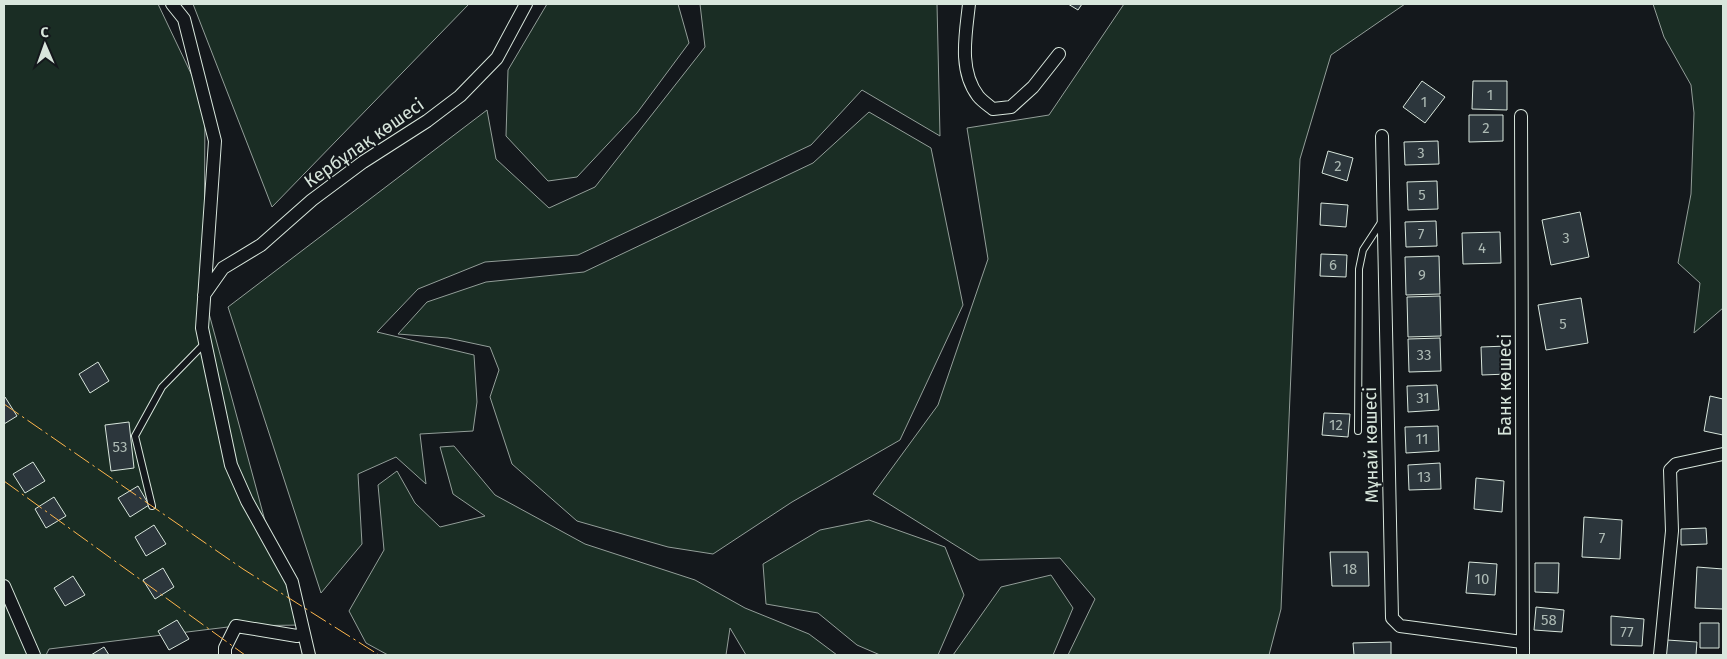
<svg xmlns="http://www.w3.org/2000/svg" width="1727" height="659" font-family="'Fira Sans',sans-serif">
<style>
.green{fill:#1a2d24;stroke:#939e99}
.building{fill:#2c363c;stroke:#d8e6dc}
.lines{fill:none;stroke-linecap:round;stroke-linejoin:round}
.lane-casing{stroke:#d8e6dc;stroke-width:8}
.street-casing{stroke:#d8e6dc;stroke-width:14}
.lane{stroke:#14181c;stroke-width:6}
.street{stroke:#14181c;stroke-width:12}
.power{stroke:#ffb74d;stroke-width:1;stroke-dasharray:18 4 2.5 4;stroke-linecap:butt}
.labels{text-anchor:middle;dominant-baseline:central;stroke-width:4;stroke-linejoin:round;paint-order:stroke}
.number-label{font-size:15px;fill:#adbab4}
.street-label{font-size:18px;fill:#d8e6dc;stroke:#14181c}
</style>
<rect width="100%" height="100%" fill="#14181c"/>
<path class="green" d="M 4,4 L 158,4 L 205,103 L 204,295 L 271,543 L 301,625 L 236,626 L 49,649 L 46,655 L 4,655 Z
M 193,4 L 469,4 L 272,207 Z
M 547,4 L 678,4 L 689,43 L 637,113 L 577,177 L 548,181 L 506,136 L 508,70 Z
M 700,4 L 937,4 L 940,136 L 862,90 L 811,145 L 578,255 L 485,262 L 418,289 L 377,332 L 474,355 L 477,402 L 473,431 L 420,434 L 426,484 L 396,457 L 358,474 L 362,544 L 321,593 L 228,307 L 487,110 L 496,159 L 549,208 L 595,187 L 705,47 Z
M 1124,4 L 1405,4 L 1331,55 L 1300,159 L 1281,609 L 1269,655 L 1068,655 L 1095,599 L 1060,558 L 979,560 L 873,494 L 938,405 L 988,259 L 967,128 L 1049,115 Z
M 1653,4 L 1723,4 L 1723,308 L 1694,333 L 1700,283 L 1678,263 L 1691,194 L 1694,113 L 1691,85 L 1664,37 Z
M 869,112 L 931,148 L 963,305 L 900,440 L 792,502 L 713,554 L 668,547 L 577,521 L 512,464 L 490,397 L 499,370 L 490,347 L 448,338 L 398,334 L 427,302 L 486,282 L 584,272 L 813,163 Z
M 454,446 L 495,495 L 585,544 L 695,580 L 745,608 L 809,634 L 837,655 L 746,655 L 730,628 L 726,655 L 388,655 L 366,643 L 349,611 L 384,550 L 378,485 L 397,471 L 415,503 L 440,527 L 485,516 L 453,494 L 440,447 Z
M 869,520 L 945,547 L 964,595 L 938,655 L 880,655 L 857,645 L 818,613 L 766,604 L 763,564 L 820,530 Z
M 1051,575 L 1073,608 L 1053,655 L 953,655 L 1001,587 Z"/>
<path class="building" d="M 1068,4 L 1082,4 L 1078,10 Z
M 1422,81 L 1445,97 L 1425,123 L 1403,107 Z
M 1473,81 L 1507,81 L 1507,110 L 1472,109 Z
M 1469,115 L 1503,115 L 1503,141 L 1469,142 Z
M 1438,141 L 1439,164 L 1405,165 L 1404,142 Z
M 1328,151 L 1353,158 L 1347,181 L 1322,173 Z
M 1437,181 L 1438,209 L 1408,210 L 1407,182 Z
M 1321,203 L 1348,205 L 1346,227 L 1320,225 Z
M 1580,212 L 1589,257 L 1551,265 L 1542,220 Z
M 1436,221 L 1437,246 L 1406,247 L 1405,222 Z
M 1500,232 L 1501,263 L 1463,264 L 1462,233 Z
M 1321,254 L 1347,255 L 1346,277 L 1320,276 Z
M 1439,256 L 1440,294 L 1406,295 L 1405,257 Z
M 1440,296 L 1441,336 L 1408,337 L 1407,297 Z
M 1581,298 L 1588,343 L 1546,350 L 1538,305 Z
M 1440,338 L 1441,371 L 1409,372 L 1408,339 Z
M 1507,346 L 1508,374 L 1482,375 L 1481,347 Z
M 98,362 L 109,381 L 90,393 L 79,374 Z
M 1437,385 L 1439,410 L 1408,412 L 1407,386 Z
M 1710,396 L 1723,399 L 1723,435 L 1704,431 Z
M 5,397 L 17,416 L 4,424 L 4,398 Z
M 1324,413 L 1350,414 L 1348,437 L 1322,435 Z
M 129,422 L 134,468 L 111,471 L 105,425 Z
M 1438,426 L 1439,451 L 1406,453 L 1405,427 Z
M 33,462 L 45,481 L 25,493 L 13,474 Z
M 1440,463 L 1441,489 L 1409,490 L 1408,465 Z
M 1476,478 L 1504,481 L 1502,512 L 1474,509 Z
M 138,486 L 149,505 L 130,517 L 118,498 Z
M 54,497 L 66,516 L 46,528 L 35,509 Z
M 1584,517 L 1622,520 L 1620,559 L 1582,557 Z
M 154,525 L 166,544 L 146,556 L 135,537 Z
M 1706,528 L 1707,544 L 1681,545 L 1681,529 Z
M 1330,552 L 1368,552 L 1369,586 L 1332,586 Z
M 1469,562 L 1497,564 L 1495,595 L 1466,593 Z
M 1535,563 L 1559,563 L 1558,593 L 1535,592 Z
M 1697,567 L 1723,569 L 1723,609 L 1695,608 Z
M 163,568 L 174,587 L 155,599 L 143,580 Z
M 73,576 L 85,595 L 65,606 L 54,588 Z
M 1536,607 L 1564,610 L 1562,632 L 1534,630 Z
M 1611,616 L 1644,619 L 1642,646 L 1611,645 Z
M 177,620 L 189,639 L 169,650 L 158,631 Z
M 1700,623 L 1719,623 L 1719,648 L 1700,648 Z
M 1667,640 L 1697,642 L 1696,655 L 1666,655 Z
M 1391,642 L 1391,655 L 1354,655 L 1353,643 Z
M 104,647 L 109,655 L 91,655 Z"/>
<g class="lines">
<g class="lane-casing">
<path id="lane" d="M 1358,431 L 1359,269 L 1363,250 L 1382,221
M 152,506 L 135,436 L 162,387 L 204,344"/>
</g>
<g class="street-casing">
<path id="street" d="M 172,4 L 184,19 L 215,141 L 202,328 L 231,465 L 247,501 L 292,582 L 309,655
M 969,4 C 966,33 958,70 978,96 C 982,101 988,105 993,109 L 1011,107 L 1033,87 L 1059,54
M 1521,116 L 1523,655
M 1382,136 L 1392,618 L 1400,626 L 1522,642
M 204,295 L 223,268 L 261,245 L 312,200 L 363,162 L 427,121 L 460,96 L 497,58 L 526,4
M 4,586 L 34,655
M 225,655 L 225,648 L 236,626 L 297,636 L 303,634
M 1660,655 L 1672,531 L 1670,470 L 1676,464 L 1723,454"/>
</g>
<use href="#lane" class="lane"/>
<use href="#street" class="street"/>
<path class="power" d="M 4,404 L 243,569 L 379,655
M 4,481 L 245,655"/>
</g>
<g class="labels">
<g class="number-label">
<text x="1490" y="95">1</text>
<text x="1424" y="102">1</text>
<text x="1486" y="128">2</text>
<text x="1421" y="153">3</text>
<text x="1338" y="166">2</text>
<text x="1422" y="195">5</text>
<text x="1421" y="234">7</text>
<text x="1566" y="238">3</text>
<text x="1482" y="248">4</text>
<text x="1333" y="265">6</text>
<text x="1422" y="275">9</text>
<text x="1563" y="324">5</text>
<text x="1424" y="355">33</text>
<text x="1423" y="398">31</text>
<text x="1336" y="425">12</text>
<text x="1422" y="439">11</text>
<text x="120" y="447">53</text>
<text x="1424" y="477">13</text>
<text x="1602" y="538">7</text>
<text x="1350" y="569">18</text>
<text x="1482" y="579">10</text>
<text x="1549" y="620">58</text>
<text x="1627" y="632">77</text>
</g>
<g class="street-label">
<text transform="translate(364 143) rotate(-35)">Кербұлақ көшесі</text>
<text transform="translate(1505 385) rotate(-90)">Банк көшесі</text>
<text transform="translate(1371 445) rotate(-91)">Мұнай көшесі</text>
</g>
</g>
<rect width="1727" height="659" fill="none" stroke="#d8e6dc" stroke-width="10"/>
<g transform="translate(45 45) rotate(358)" stroke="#14181c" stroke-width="4" paint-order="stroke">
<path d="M0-4L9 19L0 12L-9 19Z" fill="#d8e6dc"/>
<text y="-8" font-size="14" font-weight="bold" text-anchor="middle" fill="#d8e6dc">С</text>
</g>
</svg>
